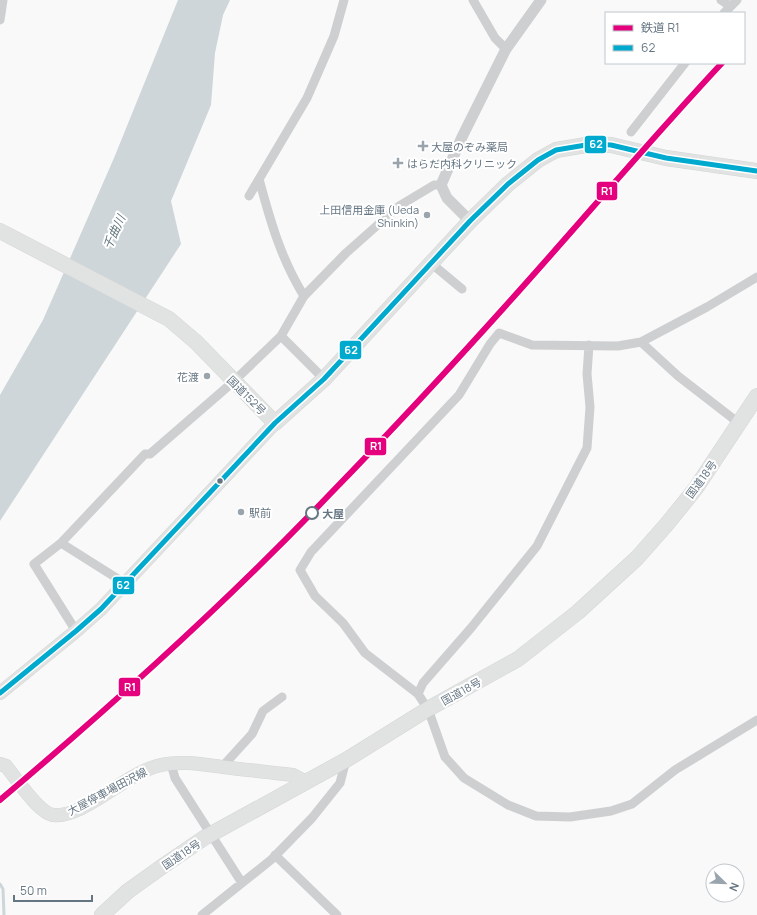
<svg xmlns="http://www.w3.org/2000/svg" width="757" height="915" font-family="Manrope,'Noto Sans JP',sans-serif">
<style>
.water{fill:#ced6d9}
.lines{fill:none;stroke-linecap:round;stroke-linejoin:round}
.stream{stroke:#ced6d9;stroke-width:3}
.secondary-casing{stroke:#d5d6d7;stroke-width:14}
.trunk-casing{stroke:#d5d6d6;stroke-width:16}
.minor{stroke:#cecfd0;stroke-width:9}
.tertiary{stroke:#cecfd0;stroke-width:11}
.secondary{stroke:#e1e2e2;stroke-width:13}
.trunk{stroke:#e1e2e2;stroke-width:15}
.bus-1-casing{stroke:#fff;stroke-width:8}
.bus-1{stroke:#00a9ce;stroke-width:5}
.rail-1-casing{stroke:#fff;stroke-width:9}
.rail-1{stroke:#e5007d;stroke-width:6}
.poi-dot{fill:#99a4ac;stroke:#fff;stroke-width:1.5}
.bus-dot{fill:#657683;stroke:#fff;stroke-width:1.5}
.stop-dot{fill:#fff;stroke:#657683;stroke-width:2}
.labels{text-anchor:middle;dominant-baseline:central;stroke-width:4;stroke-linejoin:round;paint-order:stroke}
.poi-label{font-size:11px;fill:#657683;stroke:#fff;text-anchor:start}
.street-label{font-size:11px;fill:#657683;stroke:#fff}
.stop-label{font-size:11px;font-weight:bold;fill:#657683;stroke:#fff;text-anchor:start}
.water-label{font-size:12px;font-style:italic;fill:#60757c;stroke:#fff}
.line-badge{stroke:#fff;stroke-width:1.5}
.badge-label{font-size:11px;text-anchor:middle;font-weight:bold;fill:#fff}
</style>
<rect width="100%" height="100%" fill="#f9f9f9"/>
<path class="water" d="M 178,0 L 230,0 L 223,15 L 215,53 L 211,105 L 171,201 L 181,244 L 0,521 L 0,395 L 43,320 L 114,158 Z"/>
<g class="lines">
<path class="stream" d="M 0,884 L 3,889 L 4,915"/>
<g class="secondary-casing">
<path id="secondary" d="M 0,693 L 76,631 L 101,609 L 275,423
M 0,764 L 6,766 C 16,778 39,814 54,815 C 83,818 126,774 157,766 C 179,760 201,764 223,767 C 246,770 269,772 293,775 L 306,782"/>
</g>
<g class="trunk-casing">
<path id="trunk" d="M 0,231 L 169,319 L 196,342 L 275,423 L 324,379 L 470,221 L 508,184 L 538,160 L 556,150 L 592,144 L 611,145 L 666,158 L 757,171
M 102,915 L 128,891 L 163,866 L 204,838 L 346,760 L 428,709 L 518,659 L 578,612 L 637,558 L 667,524 L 696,488 L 757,396"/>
</g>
<path class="minor" d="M 473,0 L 495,38 L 506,49
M 721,0 L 730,6
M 724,13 L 737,0
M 0,20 L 3,0
M 631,132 L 685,63
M 259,179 C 270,220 281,259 304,296
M 249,196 L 307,98 L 334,36 L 344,0
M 432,264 L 462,289
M 281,336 L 324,379
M 641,342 L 707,307 L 757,277
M 589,345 L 587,374 L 590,407 L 587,448 L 537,546 L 471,628 L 423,683 L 418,694 L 428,709 L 445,757 L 464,778 L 508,805 L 536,816 L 570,817 L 611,811 L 632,804 L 675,770 L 757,720
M 61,543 L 126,584
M 76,631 L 34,564 L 61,543 L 145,454 L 150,454 L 233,382 L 281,336 L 304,296 L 346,253 L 399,206 L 434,185 L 441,185
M 418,694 L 365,653 L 343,623 L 315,596 L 300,570 L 311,552 L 459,395 L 490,344 L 499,333 L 532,345 L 618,346 L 641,342 L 678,376 L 740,424
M 171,764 L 175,778 L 242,883
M 222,767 L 252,734 L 263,711 L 282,697
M 275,855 L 337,915
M 202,915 L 272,859 L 312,818 L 340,783 L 346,760"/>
<path class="tertiary" d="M 470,221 L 447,198 L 441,185 L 462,137 L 506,49 L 541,0"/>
<use href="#secondary" class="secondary"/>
<use href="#trunk" class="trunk"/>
<g class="bus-1-casing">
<path id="bus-1" d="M 0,693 L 76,631 L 101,609 L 275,423 L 324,379 L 470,221 L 508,184 L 538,160 L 556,150 L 592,144 L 611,145 L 666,158 L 757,171"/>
</g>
<use href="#bus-1" class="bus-1"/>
<g class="rail-1-casing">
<path id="rail-1" d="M 0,800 C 115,703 227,602 331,493 C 395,427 457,360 518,292 C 586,216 652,138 722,63"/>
</g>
<use href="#rail-1" class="rail-1"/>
</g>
<g class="poi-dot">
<path d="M421 140h4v4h4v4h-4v4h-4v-4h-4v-4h4z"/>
<path d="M396 157h4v4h4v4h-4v4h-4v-4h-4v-4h4z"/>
<circle cx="427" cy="215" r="4"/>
<circle cx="207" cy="376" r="4"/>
<circle cx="241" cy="512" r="4"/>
</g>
<circle class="bus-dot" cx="220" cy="481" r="3.5"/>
<circle class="stop-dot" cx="312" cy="513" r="6"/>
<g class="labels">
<g class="poi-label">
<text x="431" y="146">大屋のぞみ薬局</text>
<text x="407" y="163">はらだ内科クリニック</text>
<text x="419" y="209" text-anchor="end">上田信用金庫 (Ueda<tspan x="419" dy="13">Shinkin)</tspan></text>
<text x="199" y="376" text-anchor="end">花渡</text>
<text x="249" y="512">駅前</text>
</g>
<g class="street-label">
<text transform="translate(247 395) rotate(45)">国道152号</text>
<text transform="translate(701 479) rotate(-54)">国道18号</text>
<text transform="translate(461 691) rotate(-29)">国道18号</text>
<text transform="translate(107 791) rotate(-28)">大屋停車場田沢線</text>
<text transform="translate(181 854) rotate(-34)">国道18号</text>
</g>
<g class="stop-label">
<text x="322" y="513">大屋</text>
</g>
<g class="water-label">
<text transform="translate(114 232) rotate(-65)">千曲川</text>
</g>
</g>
<g class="line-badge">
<rect x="584" y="135" width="23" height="19" rx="4" fill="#00a9ce"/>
<rect x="596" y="181" width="22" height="20" rx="4" fill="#e5007d"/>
<rect x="339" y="340" width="23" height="20" rx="4" fill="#00a9ce"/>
<rect x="364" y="437" width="23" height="19" rx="4" fill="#e5007d"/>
<rect x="112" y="576" width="23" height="19" rx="4" fill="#00a9ce"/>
<rect x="118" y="677" width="23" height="20" rx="4" fill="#e5007d"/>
</g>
<g class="badge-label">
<text x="596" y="148">62</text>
<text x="607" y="195">R1</text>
<text x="351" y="354">62</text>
<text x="376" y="450">R1</text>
<text x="123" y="589">62</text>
<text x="130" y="691">R1</text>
</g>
<rect x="605" y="12" width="140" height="52" fill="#ffffff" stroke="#c1c8cd"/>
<rect x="613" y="25" width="20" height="6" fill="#e5007d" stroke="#c1c8cd"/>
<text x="641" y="32" font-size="12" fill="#657683">鉄道 R1</text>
<rect x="613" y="45" width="20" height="6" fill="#00a9ce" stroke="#c1c8cd"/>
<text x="641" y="52" font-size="12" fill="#657683">62</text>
<g transform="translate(725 883) rotate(113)"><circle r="19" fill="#ffffff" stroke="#c1c8cd"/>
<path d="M0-3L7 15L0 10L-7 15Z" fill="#99a4ac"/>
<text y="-6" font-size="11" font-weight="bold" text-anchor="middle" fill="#657683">N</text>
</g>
<path d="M14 895v6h78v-6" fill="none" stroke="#657683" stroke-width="2"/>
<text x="20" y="895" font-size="12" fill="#657683" stroke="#ffffff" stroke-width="3" paint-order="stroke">50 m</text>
</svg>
